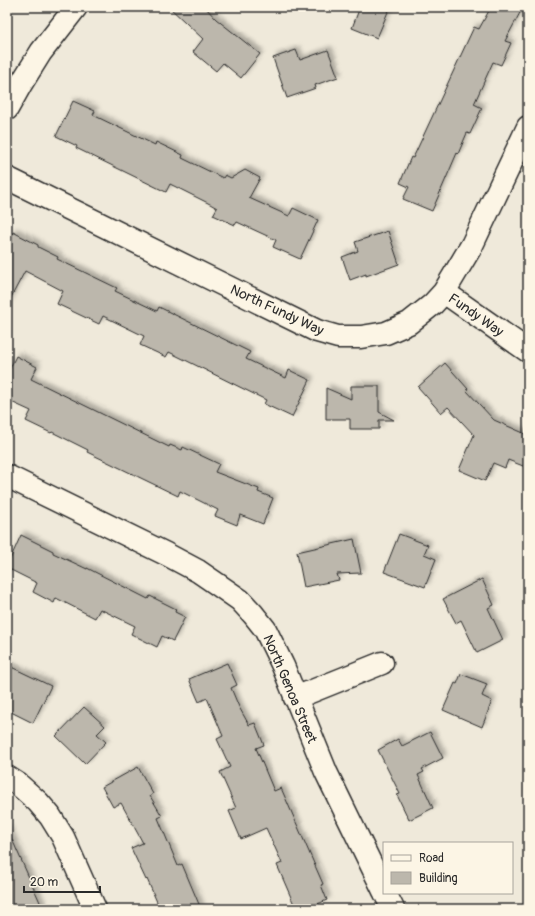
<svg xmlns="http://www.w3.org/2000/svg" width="535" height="916" font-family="Pangolin,sans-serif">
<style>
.building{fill:#bcb7ac;stroke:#2b2b2b;filter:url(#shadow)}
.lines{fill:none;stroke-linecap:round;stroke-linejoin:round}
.minor-casing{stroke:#2b2b2b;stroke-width:25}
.minor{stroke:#fcf5e5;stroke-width:22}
.labels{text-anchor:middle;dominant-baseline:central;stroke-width:3;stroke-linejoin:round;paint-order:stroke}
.street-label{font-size:14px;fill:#2b2b2b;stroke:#fcf5e5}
</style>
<defs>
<filter id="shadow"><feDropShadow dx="3.5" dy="-3.5" stdDeviation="2" flood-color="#0004"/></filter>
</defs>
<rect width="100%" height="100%" fill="#efe9da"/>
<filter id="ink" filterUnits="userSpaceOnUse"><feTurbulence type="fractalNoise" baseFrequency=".025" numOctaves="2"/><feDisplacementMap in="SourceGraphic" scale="8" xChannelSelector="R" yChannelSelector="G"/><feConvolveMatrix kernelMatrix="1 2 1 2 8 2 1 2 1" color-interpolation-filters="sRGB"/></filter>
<g filter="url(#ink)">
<path class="building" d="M 169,7 L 205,7 L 216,19 L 260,54 L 241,78 L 223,63 L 216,71 L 193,52 L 203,39 Z
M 360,7 L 390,7 L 377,38 L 352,28 Z
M 491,7 L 523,7 L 505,41 L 511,43 L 501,65 L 493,62 L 474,104 L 482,108 L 470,134 L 467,133 L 458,154 L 457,153 L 432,211 L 403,199 L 409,187 L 400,183 L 411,157 L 413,158 L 474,27 L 479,29 Z
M 296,50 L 300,60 L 328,50 L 338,77 L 315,85 L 316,88 L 287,98 L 273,58 Z
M 73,101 L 95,111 L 93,115 L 155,145 L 156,142 L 183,155 L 182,158 L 223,178 L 225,175 L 231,178 L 245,170 L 260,178 L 249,198 L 289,216 L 293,208 L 318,220 L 300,259 L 273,247 L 276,240 L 237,222 L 235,225 L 213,215 L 217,208 L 210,204 L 170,184 L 166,192 L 76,148 L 77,146 L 56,136 Z
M 388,231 L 399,264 L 366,276 L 366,274 L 350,280 L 342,257 L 358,251 L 355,242 Z
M 13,232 L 38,245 L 38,247 L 58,257 L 57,259 L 117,288 L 115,291 L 157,311 L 159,307 L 250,352 L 246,359 L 286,378 L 289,370 L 310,380 L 292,417 L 264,404 L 266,400 L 169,352 L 166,357 L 140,345 L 144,336 L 103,316 L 99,324 L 57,304 L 63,291 L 25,271 L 7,305 L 7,244 Z
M 16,356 L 37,367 L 31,379 L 169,447 L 170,445 L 182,450 L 183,447 L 219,464 L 215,472 L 259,489 L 258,492 L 273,498 L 263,524 L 240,515 L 237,525 L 215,516 L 218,510 L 180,491 L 178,496 L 87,452 L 88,450 L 52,432 L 51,433 L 26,421 L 31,411 L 7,400 L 7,374 Z
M 445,363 L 468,389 L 466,390 L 494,420 L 528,435 L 528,468 L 508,460 L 505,468 L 493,463 L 485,481 L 459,470 L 474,435 L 448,407 L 441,413 L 418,387 Z
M 351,386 L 379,386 L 379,412 L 394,420 L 379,420 L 379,429 L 350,429 L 350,419 L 326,419 L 326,388 L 351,399 Z
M 399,534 L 428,545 L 424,554 L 436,559 L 425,587 L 384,572 Z
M 21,535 L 53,551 L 53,553 L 87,569 L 87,568 L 148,599 L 150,596 L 176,609 L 175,612 L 185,617 L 173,641 L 162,636 L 157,647 L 131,634 L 135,626 L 100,609 L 95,618 L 56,598 L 54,603 L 33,592 L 37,583 L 7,568 L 7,566 Z
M 354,539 L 361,573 L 337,574 L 339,580 L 304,587 L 297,552 Z
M 482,579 L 494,605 L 488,608 L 503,640 L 477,653 L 461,620 L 456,623 L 443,599 Z
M 227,663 L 237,685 L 231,688 L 239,707 L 249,725 L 255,723 L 264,745 L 256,748 L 274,791 L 281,788 L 323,884 L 321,885 L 327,900 L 306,909 L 296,909 L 277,865 L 282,863 L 266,828 L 241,839 L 229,811 L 236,808 L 220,772 L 230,767 L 217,739 L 223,736 L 207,698 L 199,702 L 189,679 Z
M 7,665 L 51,686 L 33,723 L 7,710 Z
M 461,674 L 487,684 L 482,696 L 492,701 L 482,727 L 443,710 L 455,683 L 457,684 Z
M 84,707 L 105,726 L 97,734 L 106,742 L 85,764 L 56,736 Z
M 430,732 L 443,758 L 422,769 L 424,772 L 418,775 L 433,808 L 409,820 L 397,795 L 400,794 L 378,750 L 398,739 L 402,746 Z
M 138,767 L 153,794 L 150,796 L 162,816 L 158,818 L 178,866 L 182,864 L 201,909 L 160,909 L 147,879 L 146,880 L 131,848 L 143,843 L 121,803 L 113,807 L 102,787 Z
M 7,828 L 43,909 L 7,909 Z"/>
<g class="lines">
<g class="minor-casing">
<path id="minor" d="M 7,109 L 21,84 L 41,52 L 76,7
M 7,178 L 317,331 L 338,337 L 361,337 L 386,333 L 409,323 L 433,304 L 444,292 L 472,245 L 528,127
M 444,292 L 528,351
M 7,476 L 166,554 L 198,571 L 217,584 L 240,600 L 253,614 L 265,629 L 283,666 L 326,772 L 384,891
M 295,698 L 382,663
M 7,777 L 18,784 L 38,802 L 50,816 L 63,837 L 95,909
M 385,893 L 393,909"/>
</g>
<use href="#minor" class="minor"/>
</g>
</g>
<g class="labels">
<g class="street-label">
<text transform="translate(277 310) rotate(25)">North Fundy Way</text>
<text transform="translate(476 315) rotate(35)">Fundy Way</text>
<text transform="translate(290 689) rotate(67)">North Genoa Street</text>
</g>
</g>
<rect width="535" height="916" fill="none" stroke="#fcf5e5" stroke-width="24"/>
<rect x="12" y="12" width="511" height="892" fill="none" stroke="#2b2b2b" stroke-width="1.5" filter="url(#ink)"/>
<rect x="383" y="842" width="130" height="52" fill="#fcf5e5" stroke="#a8a49b"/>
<rect x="391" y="855" width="20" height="6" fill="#fcf5e5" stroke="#a8a49b"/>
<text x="419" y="862" font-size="12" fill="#2b2b2b">Road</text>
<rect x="391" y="872" width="20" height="12" fill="#bcb7ac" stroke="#a8a49b"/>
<text x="419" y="882" font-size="12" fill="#2b2b2b">Building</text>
<path d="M24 886v6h76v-6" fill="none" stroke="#2b2b2b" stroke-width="2"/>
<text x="30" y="886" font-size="12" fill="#2b2b2b" stroke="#fcf5e5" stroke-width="3" paint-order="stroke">20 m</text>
</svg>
